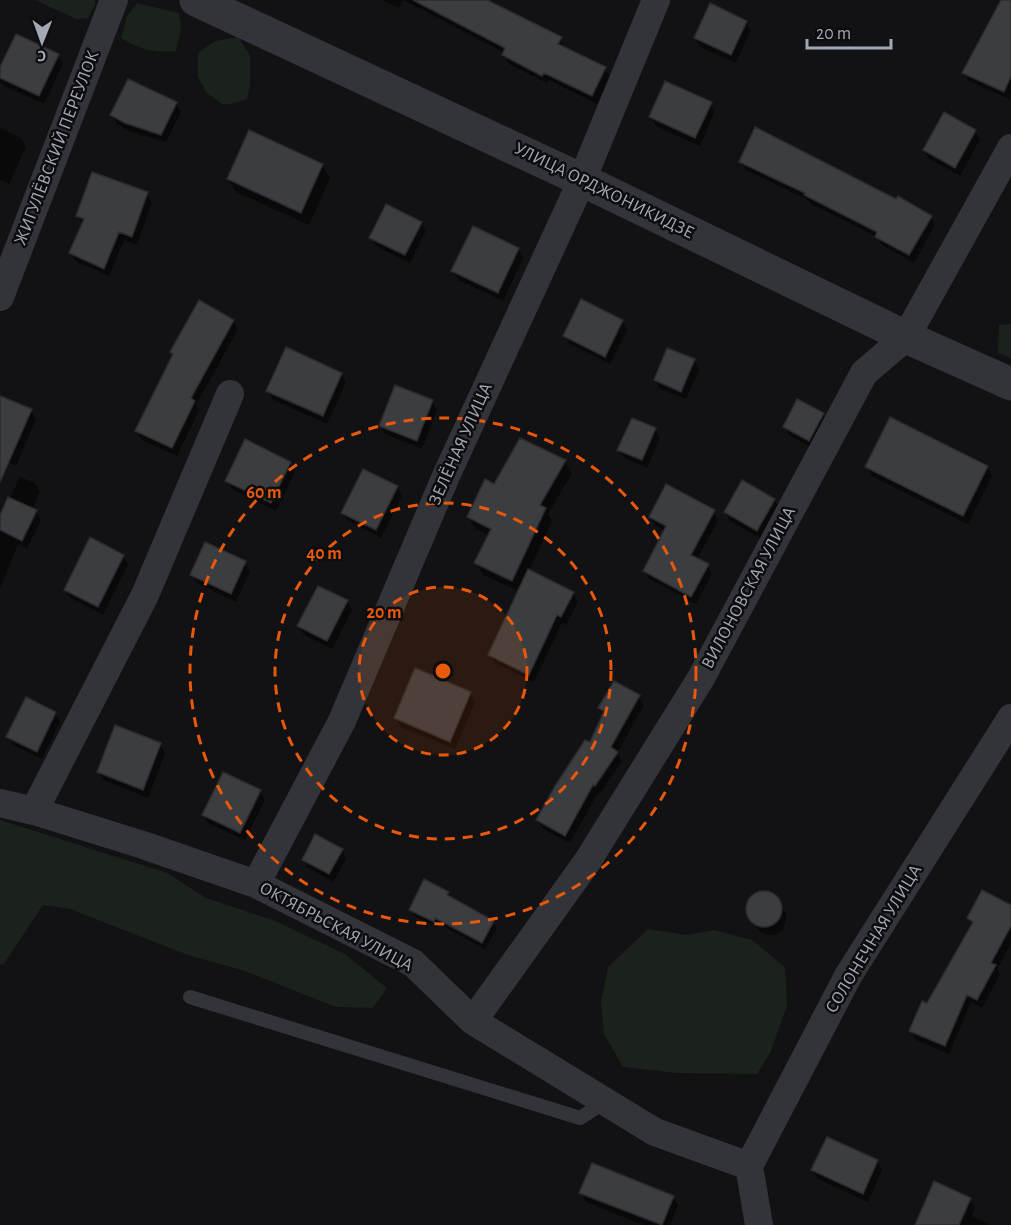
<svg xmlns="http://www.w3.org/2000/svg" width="1011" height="1225" font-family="'Alegreya Sans',sans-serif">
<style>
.green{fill:#1a221b}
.shadow{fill:#0007}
.building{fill:#3c3d41;stroke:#2c2c30;stroke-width:1.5}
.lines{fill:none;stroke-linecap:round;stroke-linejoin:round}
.service{stroke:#333439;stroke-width:14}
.minor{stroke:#333439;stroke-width:28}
.tertiary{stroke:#333439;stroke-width:33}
.ring{fill:none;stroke:#e8590c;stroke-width:3;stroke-dasharray:10 8}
.labels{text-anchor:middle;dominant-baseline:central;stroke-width:5;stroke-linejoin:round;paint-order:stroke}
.street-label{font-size:18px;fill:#a3a8b5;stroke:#0d0d0f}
.centre{fill:#e8590c;stroke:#0d0d0f;stroke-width:3}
.ring-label{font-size:18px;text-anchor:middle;font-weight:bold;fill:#e8590c;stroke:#0d0d0f;stroke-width:5;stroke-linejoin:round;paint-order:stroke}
</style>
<rect width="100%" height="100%" fill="#121214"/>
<path class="green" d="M 35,0 L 95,0 L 95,5 L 88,18 L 76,19 Z
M 137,3 L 179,13 L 181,28 L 176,51 C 152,53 142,50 121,38 L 127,16 Z
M 238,37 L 250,55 L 250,86 L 247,99 L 231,104 L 222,104 L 206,92 L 198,77 L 198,53 L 215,41 Z
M 1011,324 L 1011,358 L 998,353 L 999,325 Z
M 0,820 L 167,873 L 206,898 L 275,921 L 345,954 L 387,988 L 373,1008 L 336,1007 L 242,970 L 188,955 L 70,909 L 43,905 L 3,965 L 0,964 Z
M 648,929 L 686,935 L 714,930 L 752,940 L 785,967 L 787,1006 L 770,1053 L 757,1074 L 676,1073 L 623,1067 L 604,1034 L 601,1002 L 608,967 Z"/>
<path class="shadow" d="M 382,0 L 403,0 L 399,8 Z
M 403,0 L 488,0 L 490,3 L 560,39 L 565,49 L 605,68 L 610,77 L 597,104 L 549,80 L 547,83 L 509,64 L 504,55 L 505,53 Z
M 1002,0 L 1011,0 L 1011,94 L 1009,99 L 969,81 L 964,73 Z
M 746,22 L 751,30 L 736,63 L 700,47 L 695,38 Z
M 58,55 L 63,64 L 44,104 L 2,85 L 0,81 L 0,71 Z
M 710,103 L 715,111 L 700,146 L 656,126 L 651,117 Z
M 176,104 L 181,112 L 166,142 L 131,132 L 117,124 L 112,115 Z
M 0,128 L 21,138 L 26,147 L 9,184 L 0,180 Z
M 975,131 L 980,139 L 960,176 L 929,159 L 924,150 Z
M 741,161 L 930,217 L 935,225 L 914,263 L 882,245 L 877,237 L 811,204 L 808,200 L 746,170 Z
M 322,165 L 330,178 L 309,225 L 236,192 L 228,179 Z
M 147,194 L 152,202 L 137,245 L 124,240 L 109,276 L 76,262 L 71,253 L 83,225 L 77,216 Z
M 421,223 L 426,231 L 410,263 L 376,246 L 371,238 Z
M 518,249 L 523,258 L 503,301 L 458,280 L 453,271 Z
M 233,321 L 238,329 L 196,405 L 199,410 L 177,456 L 142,440 L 137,431 L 174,355 L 172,352 Z
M 622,321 L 627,330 L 610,364 L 570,344 L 565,336 Z
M 694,360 L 699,369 L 686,399 L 660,389 L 655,380 Z
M 341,374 L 346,382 L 327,424 L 273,400 L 268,391 Z
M 396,387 L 432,402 L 437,410 L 422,449 L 385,434 L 380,426 Z
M 0,406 L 31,411 L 36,419 L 16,466 L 0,459 Z
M 823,414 L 828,423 L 814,449 L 789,435 L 784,427 Z
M 655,429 L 660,438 L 647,468 L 624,458 L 619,450 Z
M 565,461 L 572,473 L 548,514 L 552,521 L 529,571 L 573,593 L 578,602 L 566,625 L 562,623 L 534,682 L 495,663 L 490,655 L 518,591 L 483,575 L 476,563 L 489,535 L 475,529 L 469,517 L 495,486 Z
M 290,463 L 295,472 L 276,511 L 232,489 L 227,481 Z
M 867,467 L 987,467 L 992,476 L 968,524 L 872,476 Z
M 364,471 L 397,487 L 402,496 L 381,538 L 348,521 L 343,513 Z
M 20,477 L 35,483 L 40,492 L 32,510 L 36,511 L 41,520 L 27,549 L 18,544 L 0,588 L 0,518 Z
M 743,482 L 774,500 L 779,509 L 762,539 L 730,521 L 725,512 Z
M 713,511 L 718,520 L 697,560 L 707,565 L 712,574 L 696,604 L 649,579 L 644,571 L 666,531 L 655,525 L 650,517 Z
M 123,556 L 128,565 L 103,615 L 70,598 L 65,589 Z
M 245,562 L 250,571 L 236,602 L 197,583 L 192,575 Z
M 347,601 L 352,610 L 332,649 L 304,635 L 299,626 Z
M 470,693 L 475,702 L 455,749 L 401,727 L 396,718 Z
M 639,696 L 644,705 L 617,753 L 622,761 L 600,794 L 598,793 L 570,843 L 543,829 L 538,820 L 591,744 L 604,715 L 600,708 Z
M 55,713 L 60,722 L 42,759 L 13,745 L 8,737 Z
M 160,744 L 165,753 L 148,798 L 103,780 L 98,771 Z
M 260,791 L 265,800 L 245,840 L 209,824 L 204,815 Z
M 342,850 L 346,859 L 334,882 L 308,868 L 303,859 Z
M 763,892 L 774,895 L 786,914 L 786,920 L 783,930 L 774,935 L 763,934 L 759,931 L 747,912 L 750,900 L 758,893 Z
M 448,893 L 452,899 L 493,922 L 497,928 L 485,949 L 439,924 L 437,927 L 414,916 L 411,910 Z
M 1011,907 L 1011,943 L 997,969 L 1000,975 L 982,1008 L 971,1002 L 949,1054 L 916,1040 L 911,1031 L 928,1005 L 973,925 L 969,918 Z
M 877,1161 L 882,1170 L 868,1202 L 818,1179 L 813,1170 Z
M 935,1183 L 970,1200 L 975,1208 L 972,1216 L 991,1225 L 916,1225 Z
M 581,1193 L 673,1197 L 678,1205 L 670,1225 L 643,1225 L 586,1202 Z"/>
<path class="building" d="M 413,0 L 487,0 L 562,37 L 558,44 L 606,67 L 592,96 L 544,73 L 542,76 L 502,55 L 505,48 Z
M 1001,0 L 1011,0 L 1011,76 L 1004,92 L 962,73 Z
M 710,3 L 747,21 L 731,55 L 694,38 Z
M 16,34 L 59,54 L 39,96 L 0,78 L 0,67 Z
M 128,79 L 177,102 L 161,135 L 125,123 L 110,115 Z
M 665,81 L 712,102 L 695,138 L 649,117 Z
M 944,112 L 976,130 L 955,168 L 923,150 Z
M 755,127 L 896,199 L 898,196 L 932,216 L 909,255 L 875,237 L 877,232 L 804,195 L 805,193 L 739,162 Z
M 249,130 L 323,164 L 301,213 L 227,179 Z
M 92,172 L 148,192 L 132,237 L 119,232 L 104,269 L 69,253 L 84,219 L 76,216 Z
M 386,204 L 422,222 L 405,255 L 369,238 Z
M 473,226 L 519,248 L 498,293 L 451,271 Z
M 581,299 L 623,320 L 605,357 L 563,336 Z
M 199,300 L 234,320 L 191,398 L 195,401 L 172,448 L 135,431 L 173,354 L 170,352 Z
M 286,347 L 342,373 L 323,416 L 266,391 Z
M 667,348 L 695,359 L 681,392 L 654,380 Z
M 395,385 L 433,400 L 417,441 L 379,426 Z
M 0,396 L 32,409 L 0,482 Z
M 797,399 L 824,413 L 809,441 L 783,427 Z
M 890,417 L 988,466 L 963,516 L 865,467 Z
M 632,418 L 656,428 L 642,460 L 617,450 Z
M 520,438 L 566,460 L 540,505 L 546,508 L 512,581 L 474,563 L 491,529 L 467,517 L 485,479 L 494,484 Z
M 245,439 L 291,462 L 271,503 L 225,481 Z
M 363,469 L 398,486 L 376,530 L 341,513 Z
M 742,480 L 775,499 L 757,531 L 724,512 Z
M 666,484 L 715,510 L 691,555 L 709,564 L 691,597 L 643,571 L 666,526 L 649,517 Z
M 8,497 L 37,510 L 22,541 L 0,530 L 0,515 Z
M 90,537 L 124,555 L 98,607 L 64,590 Z
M 205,542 L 246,561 L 231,594 L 190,575 Z
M 528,569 L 574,592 L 561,617 L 557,615 L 529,675 L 488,655 Z
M 318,586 L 348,600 L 327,641 L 297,626 Z
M 415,668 L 471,692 L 450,742 L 394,718 Z
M 614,681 L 640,695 L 611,747 L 618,752 L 595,786 L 593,785 L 565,836 L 536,820 L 555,786 L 585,740 L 590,742 L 604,711 L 598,708 Z
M 26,697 L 56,712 L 37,752 L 6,737 Z
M 115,725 L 161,743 L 143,790 L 97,772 Z
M 223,772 L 261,790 L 240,833 L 202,815 Z
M 315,834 L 343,849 L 329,874 L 302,860 Z
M 424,879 L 449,892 L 447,895 L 494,921 L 482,943 L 435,918 L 434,922 L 409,910 Z
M 982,890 L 1011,905 L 1011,926 L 991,963 L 996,965 L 977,1000 L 967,995 L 945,1046 L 909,1031 L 922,1001 L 927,1003 L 973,922 L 967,918 Z
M746 909a18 18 0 1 1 36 0a18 18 0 1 1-36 0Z
M 827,1137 L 878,1160 L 863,1194 L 811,1170 Z
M 592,1163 L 674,1196 L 662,1225 L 579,1193 Z
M 934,1181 L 971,1198 L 959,1225 L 915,1225 Z"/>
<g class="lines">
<path class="service" d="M 190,997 L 580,1118 L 605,1102"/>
<path class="minor" d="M 0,297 L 114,0
M 0,803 L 34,811 L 143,845 L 256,884 L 413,963 L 473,1021 L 655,1132 L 749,1166 L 759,1225
M 34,811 L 145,595 L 230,394
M 256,884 L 342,721 L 446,476 L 582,180 L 656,0
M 473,1021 L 587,862 L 701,678 L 864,373 L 906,337 L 1011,148
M 749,1166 L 848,976 L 1011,718"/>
<path class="tertiary" d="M 196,0 L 582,180 L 906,337 L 1011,384"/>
</g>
<circle cx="443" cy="671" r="84" fill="#e8590c" fill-opacity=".12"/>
<g class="ring">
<circle cx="443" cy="671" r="84"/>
<circle cx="443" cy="671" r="168"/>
<circle cx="443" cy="671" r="253"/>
</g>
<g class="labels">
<g class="street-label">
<text transform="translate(57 148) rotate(-69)">ЖИГУЛЁВСКИЙ ПЕРЕУЛОК</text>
<text transform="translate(604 191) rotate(26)">УЛИЦА ОРДЖОНИКИДЗЕ</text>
<text transform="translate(461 444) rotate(-66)">ЗЕЛЁНАЯ УЛИЦА</text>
<text transform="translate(749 588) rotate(-62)">ВИЛОНОВСКАЯ УЛИЦА</text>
<text transform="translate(336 927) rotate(28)">ОКТЯБРЬСКАЯ УЛИЦА</text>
<text transform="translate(874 939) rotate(-59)">СОЛОНЕЧНАЯ УЛИЦА</text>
</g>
</g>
<circle cx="443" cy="671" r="9" class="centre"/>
<g class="ring-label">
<text x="264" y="498">60 m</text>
<text x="324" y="559">40 m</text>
<text x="384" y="618">20 m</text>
</g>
<g transform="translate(42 42) rotate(181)" stroke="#0d0d0f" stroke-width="4.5" paint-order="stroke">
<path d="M0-4.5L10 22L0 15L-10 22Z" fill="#a3a8b5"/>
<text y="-9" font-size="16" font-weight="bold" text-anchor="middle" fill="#a3a8b5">С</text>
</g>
<path d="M807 39v9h84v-9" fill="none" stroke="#a3a8b5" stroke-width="3"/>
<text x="816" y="39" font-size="18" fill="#a3a8b5" stroke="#0d0d0f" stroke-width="4.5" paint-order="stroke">20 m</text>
</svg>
